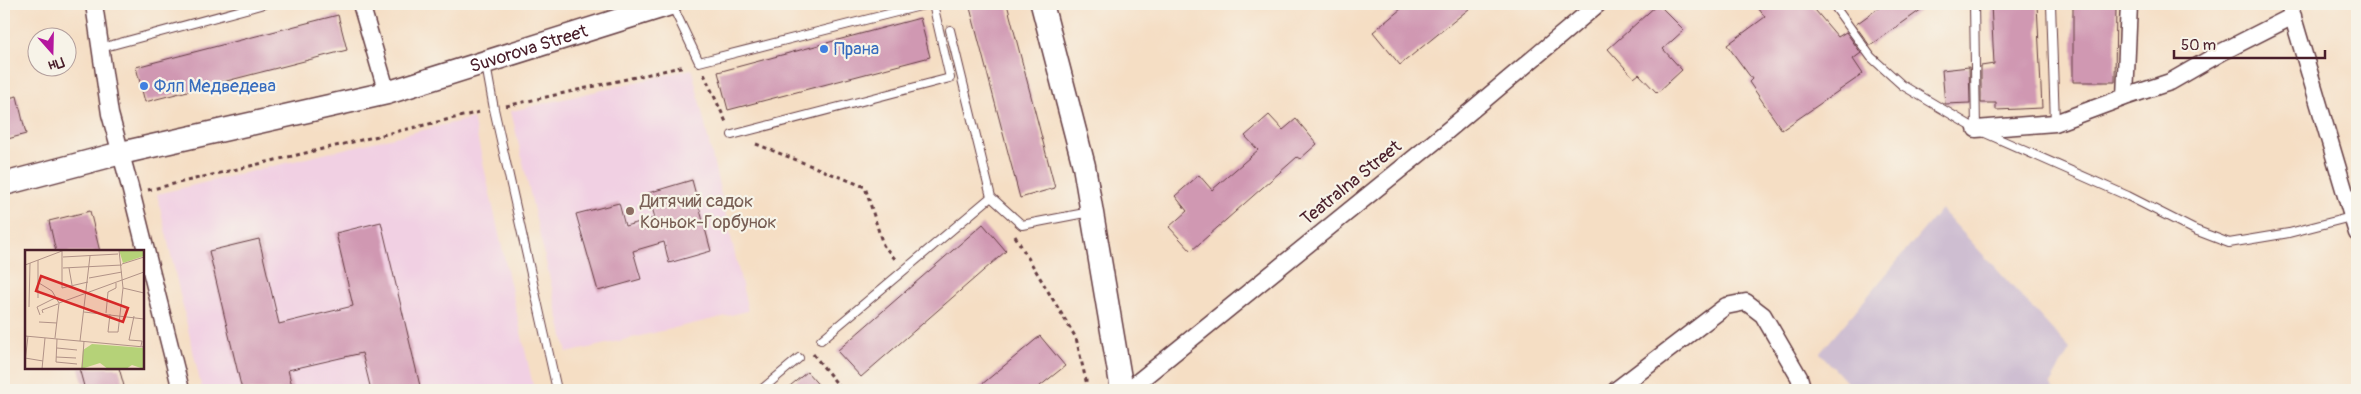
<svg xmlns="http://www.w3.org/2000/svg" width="2361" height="394" font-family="Pangolin,sans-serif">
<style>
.built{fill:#f1d0e3}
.industrial{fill:#cebed1}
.building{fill:#d098b2}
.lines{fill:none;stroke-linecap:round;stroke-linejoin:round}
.lane-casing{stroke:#643c42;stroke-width:10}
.street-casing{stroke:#643c42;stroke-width:19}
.secondary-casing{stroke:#643c42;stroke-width:25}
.path{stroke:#643c42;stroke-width:3;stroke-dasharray:4 4;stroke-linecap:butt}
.lane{stroke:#fff;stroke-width:8}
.street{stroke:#fff;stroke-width:16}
.secondary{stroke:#fff;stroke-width:22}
.shop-dot{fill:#3f7fe0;stroke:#f7f3e8;stroke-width:2}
.education-dot{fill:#8d6e63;stroke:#f7f3e8;stroke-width:2}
.labels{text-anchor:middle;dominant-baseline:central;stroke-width:4.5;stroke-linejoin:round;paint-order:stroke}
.street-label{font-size:18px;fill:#4a1f2b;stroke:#f7f3e8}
.shop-label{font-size:18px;fill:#366cbe;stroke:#f7f3e8;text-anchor:start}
.education-label{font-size:18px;fill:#785e54;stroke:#f7f3e8;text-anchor:start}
.inset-road{fill:none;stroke:#b19287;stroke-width:1}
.view{fill:#d62828;fill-opacity:0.15;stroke:#d62828;stroke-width:2.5}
.inset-edge{fill:none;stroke:#4a1f2b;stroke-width:2.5}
</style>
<rect width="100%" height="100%" fill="#f7f3e8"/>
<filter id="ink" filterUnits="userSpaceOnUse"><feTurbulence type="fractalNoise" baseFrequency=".02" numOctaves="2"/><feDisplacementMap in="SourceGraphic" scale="10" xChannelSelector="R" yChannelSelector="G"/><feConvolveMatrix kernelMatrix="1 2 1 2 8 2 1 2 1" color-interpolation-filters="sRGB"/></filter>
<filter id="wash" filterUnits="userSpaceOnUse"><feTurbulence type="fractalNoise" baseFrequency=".0096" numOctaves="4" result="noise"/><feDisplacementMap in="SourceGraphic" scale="20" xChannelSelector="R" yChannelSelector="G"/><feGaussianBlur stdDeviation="1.12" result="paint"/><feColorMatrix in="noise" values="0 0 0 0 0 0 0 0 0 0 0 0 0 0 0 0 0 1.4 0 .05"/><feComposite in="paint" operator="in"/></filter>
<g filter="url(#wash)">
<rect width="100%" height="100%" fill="#f5dec4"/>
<path class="built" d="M 692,69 L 748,311 L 567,353 L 511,111 Z
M 473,118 L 534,390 L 202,390 L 157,194 Z"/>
<path class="industrial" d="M 1941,209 L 2070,349 L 2050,384 L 2054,390 L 1854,390 L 1820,353 Z"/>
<g id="blocks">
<path class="building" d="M 969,4 L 1007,4 L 1055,188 L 1020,198 Z
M 1407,4 L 1475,4 L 1400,65 L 1373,32 Z
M 1658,4 L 1684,30 L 1663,49 L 1682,70 L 1657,93 L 1639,74 L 1634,78 L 1608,49 Z
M 1755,4 L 1810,4 L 1838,37 L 1846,32 L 1861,53 L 1853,59 L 1863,74 L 1782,130 L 1749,82 L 1752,79 L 1727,45 L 1765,17 Z
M 1884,4 L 1929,4 L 1870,46 L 1855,25 Z
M 1991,4 L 2037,4 L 2042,108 L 1996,110 L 1996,103 L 1981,103 L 1981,66 L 1994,64 Z
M 2073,4 L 2116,4 L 2115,82 L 2073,82 Z
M 338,15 L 347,50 L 145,102 L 136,67 Z
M 920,18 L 930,57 L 728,110 L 718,72 Z
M 1969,67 L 1970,103 L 1945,104 L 1942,70 Z
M 17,96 L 26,134 L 4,140 L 4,99 Z
M 1269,115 L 1283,130 L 1296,119 L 1317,144 L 1300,159 L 1297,157 L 1191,251 L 1169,227 L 1187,211 L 1175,196 L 1199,175 L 1212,190 L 1258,150 L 1245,136 Z
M 692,180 L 711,251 L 669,263 L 664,242 L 633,251 L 641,279 L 598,291 L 576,214 L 619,203 L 625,226 L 655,218 L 648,193 Z
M 90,211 L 100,252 L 56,252 L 49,221 Z
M 381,222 L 421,390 L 371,390 L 362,353 L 288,370 L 293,390 L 242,390 L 209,251 L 259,239 L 279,324 L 353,306 L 336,233 Z
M 983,224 L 1006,251 L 861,377 L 837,351 Z
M 1040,336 L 1065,366 L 1035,390 L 975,390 Z
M 79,368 L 119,368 L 124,386 L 106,390 L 85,390 Z
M 807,372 L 823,390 L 785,390 Z"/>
</g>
</g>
<g filter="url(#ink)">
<use href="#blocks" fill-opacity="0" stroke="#643c42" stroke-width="1"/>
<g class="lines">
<g class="lane-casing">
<path id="lane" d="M 1833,4 L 1871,57 L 1902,85 L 1976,129 L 2128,196 L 2195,230 L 2229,243 L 2289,233 L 2351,217
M 1974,4 L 1976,129
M 2051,4 L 2055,123
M 672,5 L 699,62 L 928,4
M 101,48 L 264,4
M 486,65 L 494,109 L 557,390
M 732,135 L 950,78 L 933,4
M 991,197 L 1022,225 L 1090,212
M 821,340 L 991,197 L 950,30
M 761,390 L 799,358"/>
</g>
<g class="street-casing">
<path id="street" d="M 94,4 L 110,114 L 130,187 L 181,390
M 361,4 L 387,93
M 2289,4 L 2357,233
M 2125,97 L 2170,82 L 2222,52 L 2293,16
M 1976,129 L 2055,123 L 2125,97 L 2129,4
M 1128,390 L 1434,142 L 1598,4
M 1616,390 L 1726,306 L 1746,302 L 1763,315 L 1799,377 L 1803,390"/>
</g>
<g class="secondary-casing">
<g id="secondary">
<path d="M 1042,4 L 1084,166 L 1122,390"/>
<path id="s1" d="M 4,184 L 121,153 L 387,93 L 670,4"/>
</g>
</g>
<path class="path" d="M 704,74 L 726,122
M 506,106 L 685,66
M 756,144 L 865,187 L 883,245 L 896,260
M 148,190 L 480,112
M 1015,236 L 1076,338 L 1087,385 L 1081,390
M 813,354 L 842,390"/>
<use href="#lane" class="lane"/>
<use href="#street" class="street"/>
<use href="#secondary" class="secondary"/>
</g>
</g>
<g class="shop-dot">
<circle cx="824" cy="49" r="5"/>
<circle cx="144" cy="86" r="5"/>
</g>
<circle class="education-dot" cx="630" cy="211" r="5"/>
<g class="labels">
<g class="street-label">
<text stroke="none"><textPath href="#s1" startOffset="542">Suvorova Street</textPath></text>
<text transform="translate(1351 183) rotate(-39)">Teatralna Street</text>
</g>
<g class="shop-label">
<text x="834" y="49">Прана</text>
<text x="154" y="86">Флп Медведева</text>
</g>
<g class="education-label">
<text x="640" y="201">Дитячий садок<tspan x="640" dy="21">Коньок-Горбунок</tspan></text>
</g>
</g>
<g transform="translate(25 250)">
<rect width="119" height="119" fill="#f5dec4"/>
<path d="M 94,0 L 119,0 L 119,6 L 98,13 ZM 67,94 L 119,98 L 119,119 L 107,115 L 101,119 L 83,119 L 75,113 L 56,119 L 58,100 Z" fill="#b5d278"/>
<path class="inset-road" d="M 37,0 L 37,38 L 63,32M 38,7 L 93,4M 97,14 L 119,7M 0,15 L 37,1M 38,18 L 97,15M 44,18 L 47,35M 64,28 L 97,22M 14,33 L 27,41 L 34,53M 98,38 L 119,43M 13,48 L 13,10M 4,57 L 5,13M 59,62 L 119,69M 18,63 L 17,60 L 33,54M 81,63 L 83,42 L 91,38 L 91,33M 85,64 L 83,82 L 93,82 L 98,38 L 94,0M 15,65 L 12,57 L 30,48M 109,66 L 104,90 L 117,91 L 116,96M 14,72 L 32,73M 0,86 L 119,97M 30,88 L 34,53 L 119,22M 32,89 L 31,112 L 52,114M 55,91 L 65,6M 32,98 L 52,100M 31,107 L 51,108M 0,108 L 18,111M 0,112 L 3,86M 17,119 L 20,88M 57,119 L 59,91"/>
<path class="view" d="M 16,26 L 103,58 L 98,72 L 11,41 Z"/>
<rect width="119" height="119" class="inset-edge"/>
</g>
<rect width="2361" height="394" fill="none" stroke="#f7f3e8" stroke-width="20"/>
<g transform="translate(52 52) rotate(160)"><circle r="24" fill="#f7f3e8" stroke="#b29e9c"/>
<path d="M0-4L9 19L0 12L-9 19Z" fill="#b5179e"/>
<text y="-8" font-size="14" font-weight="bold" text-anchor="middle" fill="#4a1f2b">Пн</text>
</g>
<path d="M2174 50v8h151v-8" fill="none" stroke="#4a1f2b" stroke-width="2.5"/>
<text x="2181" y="50" font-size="15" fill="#4a1f2b" stroke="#f7f3e8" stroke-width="4" paint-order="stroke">50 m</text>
</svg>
